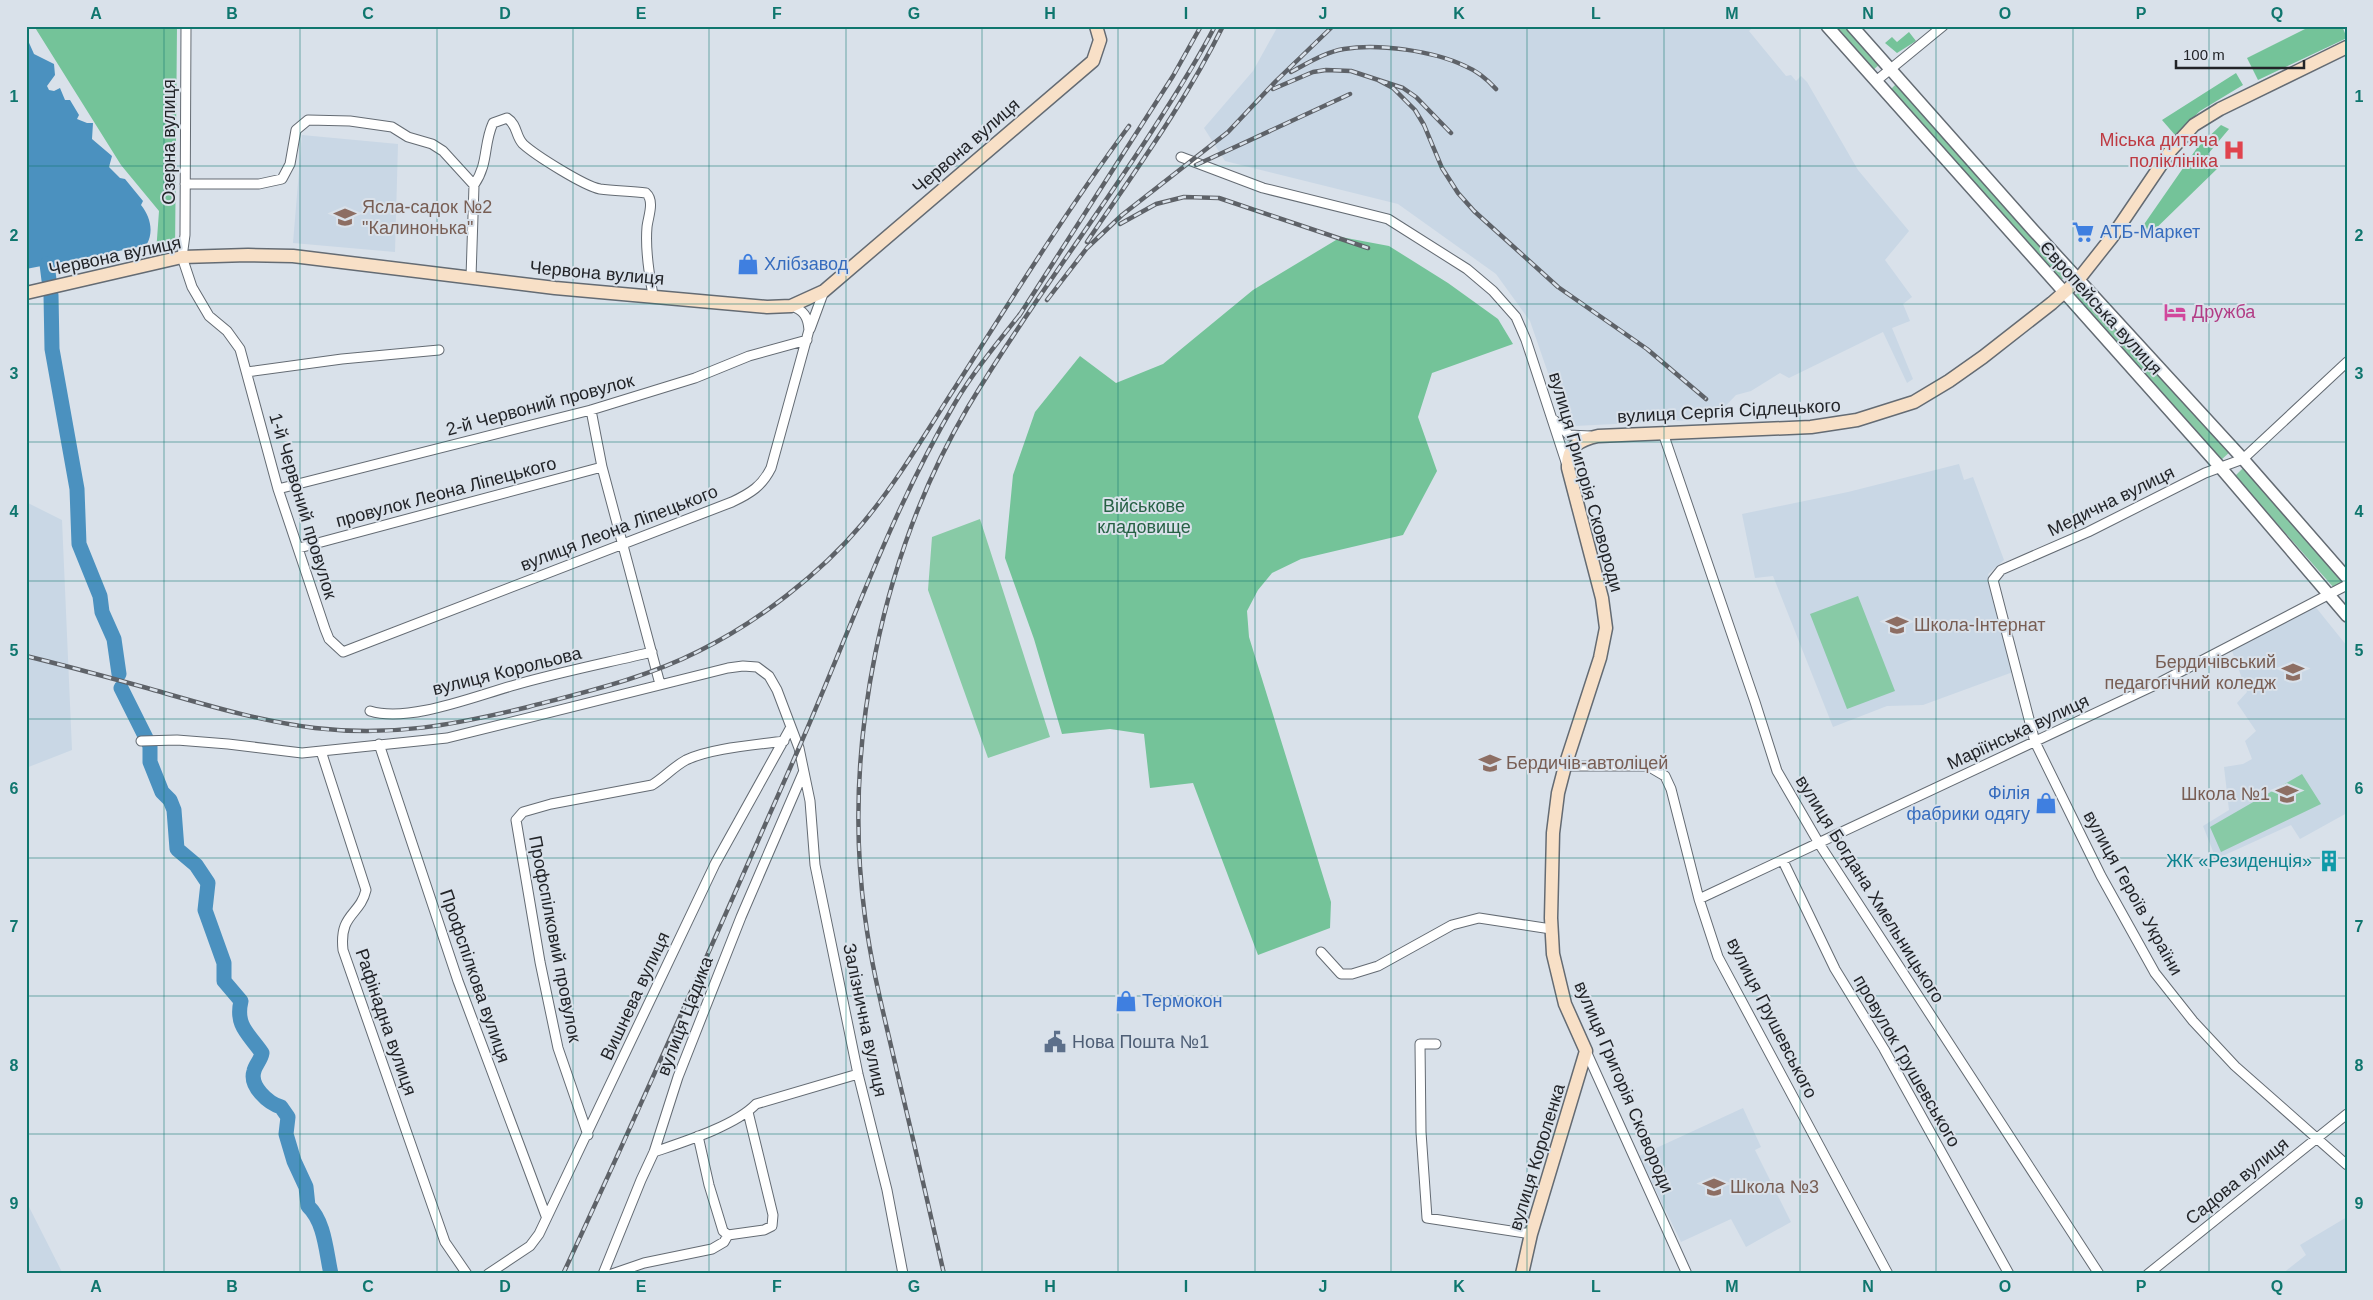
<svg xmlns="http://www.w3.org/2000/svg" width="2373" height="1300" font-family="Helvetica,sans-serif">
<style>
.built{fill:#c9d7e5}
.green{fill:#88caa6}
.forest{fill:#74c399}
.water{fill:#4b91bf}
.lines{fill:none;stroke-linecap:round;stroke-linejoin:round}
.river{stroke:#4b91bf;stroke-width:15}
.minor-casing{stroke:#646b73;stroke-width:11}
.tertiary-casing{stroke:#646b73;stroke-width:14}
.secondary-casing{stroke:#646b73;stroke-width:15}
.minor{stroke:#fff;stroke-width:9}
.tertiary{stroke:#fff;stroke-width:11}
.secondary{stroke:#f8e0c7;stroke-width:12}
.rail-casing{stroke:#5e6268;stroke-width:4.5}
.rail{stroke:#d9e1ea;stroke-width:2.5;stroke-dasharray:8;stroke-linecap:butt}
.grid{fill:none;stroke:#0f766e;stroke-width:1;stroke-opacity:0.55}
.labels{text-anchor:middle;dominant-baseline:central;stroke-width:4;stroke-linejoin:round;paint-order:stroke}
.health-label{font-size:18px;fill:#be3a42;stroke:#d9e1ea;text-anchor:end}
.street-label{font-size:18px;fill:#222428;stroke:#d9e1ea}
.education-label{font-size:18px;fill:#785e54;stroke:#d9e1ea;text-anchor:start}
.shop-label{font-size:18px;fill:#366cbe;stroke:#d9e1ea;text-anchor:start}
.hotel-label{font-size:18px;fill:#b23c85;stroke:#d9e1ea;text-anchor:start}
.park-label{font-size:18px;fill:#276145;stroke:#d9e1ea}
.culture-label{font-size:18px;fill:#0d838f;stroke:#d9e1ea;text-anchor:end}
.service-label{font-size:18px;fill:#4e5e75;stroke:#d9e1ea;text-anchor:start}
.neatline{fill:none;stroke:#0f766e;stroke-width:2}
.grid-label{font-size:16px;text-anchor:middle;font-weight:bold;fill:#0f766e}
</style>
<rect width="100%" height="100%" fill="#d9e1ea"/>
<path class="built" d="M 1278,26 L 1754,26 L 1749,31 L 1786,76 L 1791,75 L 1796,81 L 1801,76 L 1807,82 L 1858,170 L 1909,231 L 1885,260 L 1912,297 L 1903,304 L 1910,321 L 1892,328 L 1913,379 L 1907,383 L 1883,332 L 1789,378 L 1780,373 L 1751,391 L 1736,395 L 1713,419 L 1575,426 L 1557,399 L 1530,321 L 1496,274 L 1398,204 L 1225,161 L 1204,128 L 1253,71 Z
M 302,135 L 398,144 L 395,252 L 293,243 Z
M 1959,464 L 1964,480 L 1973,477 L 2004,560 L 1988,574 L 2013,672 L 1923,705 L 1887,706 L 1833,727 L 1773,576 L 1755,578 L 1742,514 L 1848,492 Z
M 26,502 L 62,520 L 72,750 L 26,768 Z
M 2314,605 L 2347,646 L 2347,813 L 2300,839 L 2291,825 L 2216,859 L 2203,826 L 2229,810 L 2224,767 L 2243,764 L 2252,759 L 2245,741 L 2256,731 L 2237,703 L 2247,692 L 2232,651 Z
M 1743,1108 L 1761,1147 L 1755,1150 L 1791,1222 L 1746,1247 L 1731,1219 L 1681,1242 L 1639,1156 Z
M 26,1201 L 63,1274 L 26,1274 Z
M 2347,1217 L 2347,1274 L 2282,1274 L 2306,1255 L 2300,1245 Z"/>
<path class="green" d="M 1833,26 L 1847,26 L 1880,64 L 1872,71 Z
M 1897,83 L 2068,274 L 2059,282 L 1890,90 Z
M 2082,288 L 2231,451 L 2221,460 L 2074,297 Z
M 2245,466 L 2344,580 L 2334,588 L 2235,476 Z
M 980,519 L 1050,737 L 988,758 L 928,590 L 932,537 Z
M 1858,596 L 1895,691 L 1847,709 L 1810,614 Z
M 2302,774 L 2321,804 L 2221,852 L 2210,827 Z"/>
<path class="forest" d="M 34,26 L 177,26 L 175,252 L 156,253 L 159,211 L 121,165 Z
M 2311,26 L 2342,26 L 2347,38 L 2258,80 L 2247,58 Z
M 1909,32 L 1916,41 L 1897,53 L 1885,43 L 1892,37 L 1897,42 Z
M 2236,73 L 2243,85 L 2200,111 L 2175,135 L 2162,120 Z
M 2221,125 L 2229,129 L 2208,154 L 2220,166 L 2146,238 L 2138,233 L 2197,148 Z
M 1341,237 L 1389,246 L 1448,283 L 1498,319 L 1513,344 L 1432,373 L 1418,417 L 1437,471 L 1403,535 L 1301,559 L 1272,573 L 1258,590 L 1247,611 L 1249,637 L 1331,902 L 1330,928 L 1258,955 L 1193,783 L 1150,788 L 1144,734 L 1110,729 L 1062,734 L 1034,639 L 1005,558 L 1013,475 L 1035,412 L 1080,356 L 1116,383 L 1163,364 L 1253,290 Z"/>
<path class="water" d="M 26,36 L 34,54 L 54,64 L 55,75 L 47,86 L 49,90 L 54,91 L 60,88 L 65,100 L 70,100 L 79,115 L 77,119 L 87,123 L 93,123 L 92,139 L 112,156 L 109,167 L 120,178 L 125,179 L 143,201 L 141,205 C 150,216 154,231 147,244 L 134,248 L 26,269 Z"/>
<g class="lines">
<path class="river" d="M 47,264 L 49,280
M 51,295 L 52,349 L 77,489 L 79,544 L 100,596 L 102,612 L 114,639 L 119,674
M 121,688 L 150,746 L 150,762 L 162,792 L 170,800 L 174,810 L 177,849 L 196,865 L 208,883 L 205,910 L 224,963 L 224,981 L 241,1001 C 235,1026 249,1034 262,1053 C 261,1060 255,1065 254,1071 C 249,1086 268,1103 281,1107 L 288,1117 L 286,1134 L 294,1161 L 306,1187 L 308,1206 C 325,1222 326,1252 331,1274"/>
<g class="minor-casing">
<path id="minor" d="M 186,26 L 185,235 L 182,257 L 192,287 L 209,316 L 227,331 L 240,349 L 278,489 L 325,629 L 329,639 L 343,652 L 732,502 C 751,493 762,486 771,468 L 809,330 C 808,317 804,310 791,306
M 1876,81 L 1943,26
M 1181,157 L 1263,188 L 1388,219 L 1467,269 L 1493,291 L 1516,317 L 1526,340 L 1567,465
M 185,184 L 259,184 L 282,179 L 290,164 L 296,130 L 308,120 L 350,121 L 392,127 L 408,137 L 432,144 L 443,151 L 474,185 L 471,277
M 474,185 C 489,163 483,145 493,123 L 507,118 C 518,125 515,136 523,144 C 535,155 584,186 600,189 C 615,191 631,191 646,193 C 655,201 648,217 647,227 C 645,250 649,274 653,295
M 810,329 L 824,291
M 2347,362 L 2243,459 L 2205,473 L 2088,532 L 2001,570 L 1993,580 L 2035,742 L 2101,876 L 2155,973 L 2193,1021 L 2235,1066 L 2347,1165
M 247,372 L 342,359 L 439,350
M 591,410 L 602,467 L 660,684
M 1554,420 L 1569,435 L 1590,436
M 1663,433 L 1755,702 L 1777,771 L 1820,845 L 2099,1274
M 278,489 L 591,410 L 695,378 L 749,356 L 807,340
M 299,548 L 602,467
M 370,711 C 409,723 475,696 515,685 C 560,672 606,663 652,652
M 141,741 L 177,740 L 228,744 L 302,753 L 447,738 L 728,668 L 743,666 L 757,667 L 769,676 L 777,690 L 799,748 L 810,801 L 815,865 L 858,1074 L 887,1190 L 903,1274
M 379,744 L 458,981 L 546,1216
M 321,751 L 366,890 C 360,916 339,913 343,950 L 445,1242 L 467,1274
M 1565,766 L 1648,766 L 1665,776 L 1671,789 L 1699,899 L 1718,957 L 1888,1274
M 1783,861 L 1835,969 L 1884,1049 L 2009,1274
M 1699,899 L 2151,687 L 2347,585
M 1321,952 L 1341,974 L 1352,974 L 1378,966 L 1452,925 L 1479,918 L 1551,929
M 1436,1044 L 1420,1044 L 1421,1132 L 1427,1218 L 1531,1234
M 1586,1051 L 1687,1274
M 588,1135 L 558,1048 L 540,962 L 516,820 L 523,812 L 551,804 L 652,785 C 664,778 673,767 686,760 C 711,748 756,745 784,741
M 698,1136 L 709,1185 L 723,1231 L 728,1235 L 764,1230 L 772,1226 L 773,1215 L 748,1112
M 654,1152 C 683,1142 735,1126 756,1104 L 858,1074
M 488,1274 L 530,1246 L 539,1234 L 715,864 L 791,727
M 603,1274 L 641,1180 L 654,1152 L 678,1077 L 741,917 L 803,773
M 612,1274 L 644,1263 L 712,1249 L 724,1242 L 728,1235
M 2148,1274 L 2347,1114"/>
</g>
<g class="tertiary-casing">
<path id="tertiary" d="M 1827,26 L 2220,467 L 2347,616
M 1852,26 L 2033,230 L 2243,459 L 2347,578"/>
</g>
<g class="secondary-casing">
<path id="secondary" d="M 26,293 L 182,257 L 248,255 L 293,256 L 555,288 L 767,307 L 791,306 L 824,291 L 1093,61 L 1100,40 L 1096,26
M 1522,1274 L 1531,1234 L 1586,1051 L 1565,1004 L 1553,954 L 1551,918 L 1553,833 L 1558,793 L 1565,766 L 1600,658 L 1606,628 L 1602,598 L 1568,468 C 1567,447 1579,440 1598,436 L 1811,427 L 1857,420 L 1914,402 L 1949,381 L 1983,357 L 2052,303 L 2078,280 L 2112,237 L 2171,150 L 2194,125 L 2220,109 L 2347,47"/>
</g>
<use href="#minor" class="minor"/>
<use href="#tertiary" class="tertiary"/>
<use href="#secondary" class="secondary"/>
<g class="rail-casing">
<path id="rail" d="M 1291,72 C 1308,63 1325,52 1344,49 C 1378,43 1434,51 1465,66 C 1477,71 1487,79 1496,89
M 1378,80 L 1393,88 L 1415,110 L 1424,125 L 1442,168 L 1458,193 L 1474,211 L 1558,287 L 1647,349 L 1706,399
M 1273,89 L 1313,72 L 1326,70 L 1351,71 L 1403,88 L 1416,97 L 1451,133
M 1196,165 L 1350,94
M 1120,224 L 1156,204 L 1184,197 L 1219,198 L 1368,248
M 1087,242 C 1135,171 1185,103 1223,26
M 1047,300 L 1087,248 L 1122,215 L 1228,132 L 1276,81 L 1333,26
M 1019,316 L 1173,76 L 1201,26
M 26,656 C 67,666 107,677 147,688 C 203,704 258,721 315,728 C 392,737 454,725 528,707 C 585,692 646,678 699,651 C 758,622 820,574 862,524 C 898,481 926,432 956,386 C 1012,298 1067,210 1129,126
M 563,1274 C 644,1100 721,925 798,750 C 849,634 890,513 955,403 C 974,371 998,342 1021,313
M 944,1274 C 929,1208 914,1142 898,1076 C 886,1023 872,971 865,917 C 842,747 881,555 968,407 C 1025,312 1092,224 1152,131 C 1174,97 1196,63 1215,26"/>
</g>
<use href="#rail" class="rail"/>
</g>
<path class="grid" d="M 164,26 L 164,1274M 300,26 L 300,1274M 437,26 L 437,1274M 573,26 L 573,1274M 709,26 L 709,1274M 846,26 L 846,1274M 982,26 L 982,1274M 1118,26 L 1118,1274M 1255,26 L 1255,1274M 1391,26 L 1391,1274M 1527,26 L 1527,1274M 1664,26 L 1664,1274M 1800,26 L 1800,1274M 1936,26 L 1936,1274M 2073,26 L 2073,1274M 2209,26 L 2209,1274M 26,166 L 2347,166M 26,304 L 2347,304M 26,442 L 2347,442M 26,581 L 2347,581M 26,719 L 2347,719M 26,858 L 2347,858M 26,996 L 2347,996M 26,1134 L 2347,1134"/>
<defs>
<g id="hospital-bare" transform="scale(1.725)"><path d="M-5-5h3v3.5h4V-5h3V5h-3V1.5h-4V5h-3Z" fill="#e0444e" stroke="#d9e1ea" stroke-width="2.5" paint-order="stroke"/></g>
<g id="school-bare" transform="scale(1.725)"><path d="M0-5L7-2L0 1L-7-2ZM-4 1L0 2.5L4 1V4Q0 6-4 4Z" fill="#8d6e63" stroke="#d9e1ea" stroke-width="2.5" paint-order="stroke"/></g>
<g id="supermarket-bare" transform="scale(1.725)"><path d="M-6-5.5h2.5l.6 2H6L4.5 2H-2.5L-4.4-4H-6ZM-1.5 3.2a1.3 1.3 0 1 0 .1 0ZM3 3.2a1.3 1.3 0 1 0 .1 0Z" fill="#3f7fe0" stroke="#d9e1ea" stroke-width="2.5" paint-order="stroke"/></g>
<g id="shop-bare" transform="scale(1.725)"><path d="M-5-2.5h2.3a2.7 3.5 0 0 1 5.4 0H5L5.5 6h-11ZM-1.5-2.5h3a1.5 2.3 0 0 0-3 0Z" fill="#3f7fe0" stroke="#d9e1ea" stroke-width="2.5" paint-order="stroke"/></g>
<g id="hotel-bare" transform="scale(1.725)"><path d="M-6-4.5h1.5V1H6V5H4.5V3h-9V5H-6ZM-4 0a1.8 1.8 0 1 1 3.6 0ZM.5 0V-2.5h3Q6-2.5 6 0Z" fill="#d1479c" stroke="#d9e1ea" stroke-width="2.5" paint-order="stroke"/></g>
<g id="university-bare" transform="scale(1.725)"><path d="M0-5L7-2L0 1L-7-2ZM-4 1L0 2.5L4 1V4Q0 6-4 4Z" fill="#8d6e63" stroke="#d9e1ea" stroke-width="2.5" paint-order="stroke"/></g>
<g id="building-bare" transform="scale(1.725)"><path d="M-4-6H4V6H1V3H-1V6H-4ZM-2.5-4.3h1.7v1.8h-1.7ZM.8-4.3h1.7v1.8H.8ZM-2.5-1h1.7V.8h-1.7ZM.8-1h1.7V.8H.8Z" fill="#0f9aa8" stroke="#d9e1ea" stroke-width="2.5" paint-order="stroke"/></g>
<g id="civic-bare" transform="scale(1.725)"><path d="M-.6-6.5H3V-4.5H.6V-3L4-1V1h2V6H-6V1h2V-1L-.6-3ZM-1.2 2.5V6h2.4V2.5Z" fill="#5c6f8a" stroke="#d9e1ea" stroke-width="2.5" paint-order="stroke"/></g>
</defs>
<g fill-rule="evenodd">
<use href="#hospital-bare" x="2234" y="150"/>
<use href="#school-bare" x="345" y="217"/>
<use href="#supermarket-bare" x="2083" y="232"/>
<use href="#shop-bare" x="748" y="264"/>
<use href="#hotel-bare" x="2175" y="312"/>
<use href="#school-bare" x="1897" y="625"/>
<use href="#university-bare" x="2293" y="672"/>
<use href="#school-bare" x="1490" y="763"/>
<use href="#school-bare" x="2287" y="794"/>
<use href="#shop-bare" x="2046" y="803"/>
<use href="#building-bare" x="2329" y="861"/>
<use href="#shop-bare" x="1126" y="1001"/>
<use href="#civic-bare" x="1055" y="1042"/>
<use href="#school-bare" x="1714" y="1187"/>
</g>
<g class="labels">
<g class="health-label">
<text x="2218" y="140">Міська дитяча<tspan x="2218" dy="21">поліклініка</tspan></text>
</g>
<g class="street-label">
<text transform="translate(169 142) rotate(-90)">Озерна вулиця</text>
<text transform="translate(966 146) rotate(-41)">Червона вулиця</text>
<text transform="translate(115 256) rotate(-12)">Червона вулиця</text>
<text transform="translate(597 273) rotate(5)">Червона вулиця</text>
<text transform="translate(2101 308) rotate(48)">Європейська вулиця</text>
<text transform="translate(540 405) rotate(-15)">2-й Червоний провулок</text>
<text transform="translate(1729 411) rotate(-3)">вулиця Сергія Сідлецького</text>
<text transform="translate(1586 482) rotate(74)">вулиця Григорія Сковороди</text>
<text transform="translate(446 492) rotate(-15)">провулок Леона Ліпецького</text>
<text transform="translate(2111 501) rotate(-26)">Медична вулиця</text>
<text transform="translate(303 506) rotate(73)">1-й Червоний провулок</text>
<text transform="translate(619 528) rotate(-21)">вулиця Леона Ліпецького</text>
<text transform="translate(507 671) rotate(-14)">вулиця Корольова</text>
<text transform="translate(2018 732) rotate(-25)">Маріїнська вулиця</text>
<text transform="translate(1870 889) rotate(58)">вулиця Богдана Хмельницького</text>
<text transform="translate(2133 893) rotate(61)">вулиця Героїв України</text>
<text transform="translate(555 939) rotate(79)">Профспілковий провулок</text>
<text transform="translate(475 976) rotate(71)">Профспілкова вулиця</text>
<text transform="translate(635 996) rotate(-65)">Вишнева вулиця</text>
<text transform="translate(685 1016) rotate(-69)">вулиця Цадика</text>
<text transform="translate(1772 1018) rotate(63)">вулиця Грушевського</text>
<text transform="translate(865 1020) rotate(78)">Залізнична вулиця</text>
<text transform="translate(386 1022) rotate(71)">Рафінадна вулиця</text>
<text transform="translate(1907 1061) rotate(60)">провулок Грушевського</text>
<text transform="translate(1624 1087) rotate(67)">вулиця Григорія Сковороди</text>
<text transform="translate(1537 1157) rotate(-73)">вулиця Короленка</text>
<text transform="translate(2237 1181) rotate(-39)">Садова вулиця</text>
</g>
<g class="education-label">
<text x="362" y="207">Ясла-садок №2<tspan x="362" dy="21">"Калинонька"</tspan></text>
<text x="1914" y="625">Школа-Інтернат</text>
<text x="2276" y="662" text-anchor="end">Бердичівський<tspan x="2276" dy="21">педагогічний коледж</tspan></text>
<text x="1506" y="763">Бердичів-автоліцей</text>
<text x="2270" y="794" text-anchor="end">Школа №1</text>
<text x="1730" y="1187">Школа №3</text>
</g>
<g class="shop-label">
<text x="2100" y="232">АТБ-Маркет</text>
<text x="764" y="264">Хлібзавод</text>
<text x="2030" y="793" text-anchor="end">Філія<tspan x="2030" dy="21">фабрики одягу</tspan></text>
<text x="1142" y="1001">Термокон</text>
</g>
<g class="hotel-label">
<text x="2192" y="312">Дружба</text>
</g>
<g class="park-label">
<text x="1144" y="506">Військове<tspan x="1144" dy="21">кладовище</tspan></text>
</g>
<g class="culture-label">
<text x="2312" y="861">ЖК «Резиденція»</text>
</g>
<g class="service-label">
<text x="1072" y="1042">Нова Пошта №1</text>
</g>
</g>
<rect width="2373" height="1300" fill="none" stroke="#d9e1ea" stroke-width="55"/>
<path d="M2176 60v8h128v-8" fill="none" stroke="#222428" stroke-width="2.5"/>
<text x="2183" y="60" font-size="15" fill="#222428" stroke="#d9e1ea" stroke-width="4" paint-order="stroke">100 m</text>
<rect x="28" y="28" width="2318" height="1244" class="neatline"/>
<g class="grid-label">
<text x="96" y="19">A</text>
<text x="232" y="19">B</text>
<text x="368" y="19">C</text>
<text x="505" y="19">D</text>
<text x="641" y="19">E</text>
<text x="777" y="19">F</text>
<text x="914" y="19">G</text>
<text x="1050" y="19">H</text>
<text x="1186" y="19">I</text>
<text x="1323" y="19">J</text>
<text x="1459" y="19">K</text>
<text x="1596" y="19">L</text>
<text x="1732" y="19">M</text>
<text x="1868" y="19">N</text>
<text x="2005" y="19">O</text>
<text x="2141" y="19">P</text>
<text x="2277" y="19">Q</text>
<text x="14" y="102">1</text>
<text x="2359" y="102">1</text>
<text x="14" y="241">2</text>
<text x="2359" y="241">2</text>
<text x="14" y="379">3</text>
<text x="2359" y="379">3</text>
<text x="14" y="517">4</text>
<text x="2359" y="517">4</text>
<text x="14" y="656">5</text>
<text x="2359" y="656">5</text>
<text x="14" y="794">6</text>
<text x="2359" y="794">6</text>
<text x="14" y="932">7</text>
<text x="2359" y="932">7</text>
<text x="14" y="1071">8</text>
<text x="2359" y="1071">8</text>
<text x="14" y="1209">9</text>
<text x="2359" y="1209">9</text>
<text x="96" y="1292">A</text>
<text x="232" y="1292">B</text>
<text x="368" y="1292">C</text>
<text x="505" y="1292">D</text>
<text x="641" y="1292">E</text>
<text x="777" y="1292">F</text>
<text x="914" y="1292">G</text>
<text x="1050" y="1292">H</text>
<text x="1186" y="1292">I</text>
<text x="1323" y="1292">J</text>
<text x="1459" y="1292">K</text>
<text x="1596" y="1292">L</text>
<text x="1732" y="1292">M</text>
<text x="1868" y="1292">N</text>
<text x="2005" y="1292">O</text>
<text x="2141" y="1292">P</text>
<text x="2277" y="1292">Q</text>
</g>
</svg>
